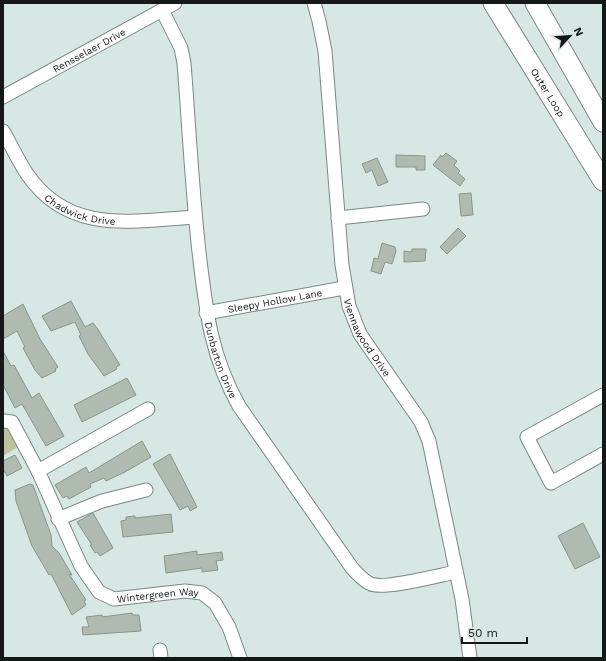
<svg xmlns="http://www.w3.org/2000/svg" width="606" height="661" font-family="'Work Sans',sans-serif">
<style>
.green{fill:#bdc39d}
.building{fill:#afbab0;stroke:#8a948b}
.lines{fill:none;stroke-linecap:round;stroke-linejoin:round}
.minor-casing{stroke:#798884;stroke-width:15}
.highway-casing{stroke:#798884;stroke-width:21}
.minor{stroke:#fff;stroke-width:13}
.highway{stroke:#fff;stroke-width:19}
.labels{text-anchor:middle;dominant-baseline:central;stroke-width:4;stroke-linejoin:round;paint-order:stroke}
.street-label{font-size:10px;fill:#141918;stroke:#d7e8e4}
</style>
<rect width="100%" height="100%" fill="#d7e8e4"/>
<path class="green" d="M 6,426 L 18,447 L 3,456 L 3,428 Z"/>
<path class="building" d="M 446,153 L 457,161 L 454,165 L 460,171 L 458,173 L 465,179 L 460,186 L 433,165 L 441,155 L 442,157 Z
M 396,155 L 425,156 L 425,170 L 416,170 L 416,167 L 396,167 Z
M 377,158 L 388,182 L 378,186 L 372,170 L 366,173 L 362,164 Z
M 471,193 L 473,215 L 461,216 L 459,194 Z
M 458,228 L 466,236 L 447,254 L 440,247 Z
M 382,243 L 395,247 L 396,251 L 392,264 L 385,262 L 381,274 L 371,271 L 374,258 L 378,259 Z
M 412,249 L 426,249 L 425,261 L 404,262 L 404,251 L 412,252 Z
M 71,301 L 85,327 L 93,323 L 97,328 L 120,365 L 116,367 L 117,369 L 104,376 L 88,354 L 79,336 L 81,335 L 75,322 L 51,331 L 42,316 Z
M 23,304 L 40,339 L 58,367 L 55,369 L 56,371 L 42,378 L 35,370 L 23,348 L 25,347 L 17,331 L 3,339 L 3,316 Z
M 3,351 L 11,366 L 14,365 L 32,398 L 39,393 L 64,436 L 46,446 L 22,404 L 15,408 L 3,385 Z
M 127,378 L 136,395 L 82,422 L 74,405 Z
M 142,441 L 151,457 L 125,472 L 106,481 L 104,478 L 90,484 L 91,487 L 69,499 L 67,496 L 63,498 L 55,485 L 86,467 L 89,473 Z
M 170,454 L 197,507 L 190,511 L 188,506 L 180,510 L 153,464 Z
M 15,455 L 22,468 L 7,476 L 3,469 L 3,461 Z
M 30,484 L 33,485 L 51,535 L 52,546 L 59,553 L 72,575 L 69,574 L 86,600 L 84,601 L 86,605 L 72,615 L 51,574 L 49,575 L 32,546 L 16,501 L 15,490 Z
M 93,513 L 113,548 L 100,556 L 97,552 L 95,553 L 90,545 L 92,545 L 77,522 Z
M 171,514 L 173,532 L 123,537 L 121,521 L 126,520 L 126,517 L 135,516 L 135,518 Z
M 583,523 L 600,557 L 575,569 L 558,536 Z
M 197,551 L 197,555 L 222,552 L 223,560 L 216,561 L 218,570 L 202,572 L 202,568 L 166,573 L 164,556 Z
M 132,613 L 133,615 L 139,615 L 141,631 L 83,635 L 82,627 L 89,627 L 86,617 L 102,615 L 102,617 Z"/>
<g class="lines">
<g class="minor-casing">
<g id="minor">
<path id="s1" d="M 314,3 L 319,21 L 325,51 L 342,265 L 349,306 L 360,334 L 421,422 L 429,441 L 462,599 L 470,658"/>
<path id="s2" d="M 162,10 L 181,48 L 184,63 C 189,126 192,189 199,252 C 206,310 210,354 239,406 L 352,568 C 358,574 363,581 371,584 C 383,590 440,575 456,572"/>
<path id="s3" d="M 3,97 L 175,3"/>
<path id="s4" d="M 3,131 C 11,145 18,160 27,174 C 69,235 131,221 195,217"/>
<path d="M 338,218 L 423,209"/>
<path id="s5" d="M 206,313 L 344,288"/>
<path d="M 603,395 L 527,437 L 551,483 L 603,454"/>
<path id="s6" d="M 3,421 L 12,422 L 38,471 L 81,566 L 99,592 L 114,599 L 185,591 L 202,593 L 215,603 L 229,627 L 240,658"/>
<path d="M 38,471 L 148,409"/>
<path d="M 58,519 L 102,501 L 146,490"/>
<path d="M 160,650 L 161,658"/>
</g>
</g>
<g class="highway-casing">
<g id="highway">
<path id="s7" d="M 493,3 L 603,181"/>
<path d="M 535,3 L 603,122"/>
</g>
</g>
<use href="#minor" class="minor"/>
<use href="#highway" class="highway"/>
</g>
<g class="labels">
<g class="street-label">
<text stroke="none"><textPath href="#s3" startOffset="98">Rensselaer Drive</textPath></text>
<text stroke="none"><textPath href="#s7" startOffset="105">Outer Loop</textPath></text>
<text stroke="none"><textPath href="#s4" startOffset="116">Chadwick Drive</textPath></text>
<text stroke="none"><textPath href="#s5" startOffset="70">Sleepy Hollow Lane</textPath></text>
<text stroke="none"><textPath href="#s1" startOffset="342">Viennawood Drive</textPath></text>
<text stroke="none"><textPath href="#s2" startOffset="358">Dunbarton Drive</textPath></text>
<text stroke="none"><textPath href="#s6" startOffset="261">Wintergreen Way</textPath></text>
</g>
</g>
<rect width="606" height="661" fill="none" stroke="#141918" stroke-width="8"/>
<g transform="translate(570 36) rotate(64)" stroke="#d7e8e4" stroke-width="3" paint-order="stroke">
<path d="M0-3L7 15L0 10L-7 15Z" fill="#141918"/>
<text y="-6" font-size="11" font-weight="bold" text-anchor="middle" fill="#141918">N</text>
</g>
<path d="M462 637v6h65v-6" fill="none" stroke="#141918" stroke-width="2"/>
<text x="468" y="637" font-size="12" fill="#141918" stroke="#d7e8e4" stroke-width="3" paint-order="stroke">50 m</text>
</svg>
